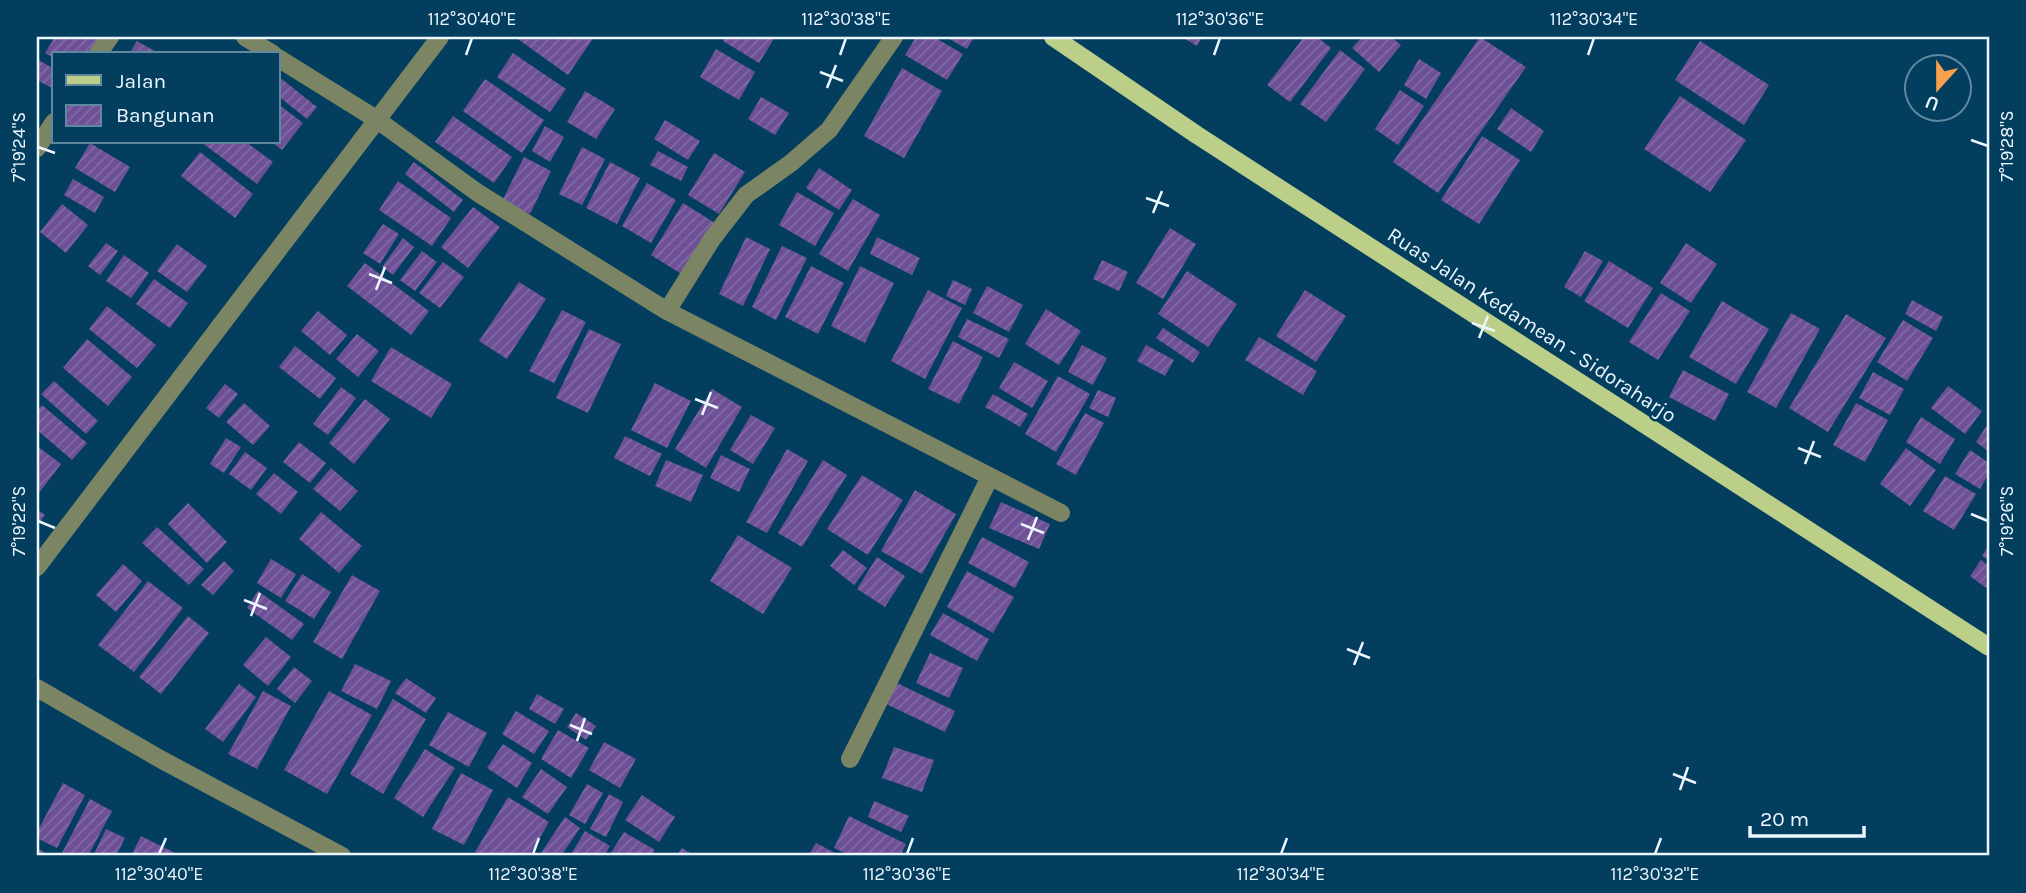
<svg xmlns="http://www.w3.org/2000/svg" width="2026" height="893" font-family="Karla,sans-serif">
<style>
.building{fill:url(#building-hatch)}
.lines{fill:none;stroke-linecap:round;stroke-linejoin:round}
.minor{stroke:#7b8563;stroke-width:18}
.major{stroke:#bbcf88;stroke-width:18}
.ticks{fill:none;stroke:#ecf6ff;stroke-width:2.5}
.labels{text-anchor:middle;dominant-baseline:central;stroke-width:5;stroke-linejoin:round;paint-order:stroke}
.street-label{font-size:21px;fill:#ecf6ff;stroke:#033e5f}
.neatline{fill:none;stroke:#ecf6ff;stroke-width:2.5}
.ticks-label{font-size:18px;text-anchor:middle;fill:#ecf6ff}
</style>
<defs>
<pattern id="building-hatch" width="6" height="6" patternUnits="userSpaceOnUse" patternTransform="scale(1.75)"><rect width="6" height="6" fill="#6d5096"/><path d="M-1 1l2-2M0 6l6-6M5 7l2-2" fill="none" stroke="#826aa6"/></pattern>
</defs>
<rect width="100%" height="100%" fill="#033e5f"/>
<path class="building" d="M 55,37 L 100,37 L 90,54 L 54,54 L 54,58 L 45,53 Z
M 515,37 L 588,37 L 592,40 L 568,75 Z
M 726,37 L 775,37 L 759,63 L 723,41 Z
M 916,37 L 934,37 L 963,54 L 947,80 L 905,55 Z
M 946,37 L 974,37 L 967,49 Z
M 1182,37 L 1202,37 L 1197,46 Z
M 1304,37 L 1317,37 L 1331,48 L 1290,102 L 1267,85 Z
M 1362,37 L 1391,37 L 1401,45 L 1379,72 L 1352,48 Z
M 1480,37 L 1526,67 L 1438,193 L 1393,162 Z
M 137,41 L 160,54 L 129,54 Z
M 1700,41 L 1769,85 L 1744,125 L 1675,80 Z
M 716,49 L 755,72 L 739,100 L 700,77 Z
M 1340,50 L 1365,69 L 1326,122 L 1300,104 Z
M 513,53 L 566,89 L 550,112 L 497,77 Z
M 37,59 L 54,69 L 54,89 L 37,80 Z
M 1419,59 L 1441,73 L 1426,99 L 1404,85 Z
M 902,68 L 942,91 L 904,158 L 864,136 Z
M 278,76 L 317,107 L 307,119 L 278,96 Z
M 485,79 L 544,120 L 522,153 L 463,111 Z
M 1400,90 L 1424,106 L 1398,145 L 1375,129 Z
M 585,91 L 615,109 L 596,139 L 567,122 Z
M 1680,96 L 1746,140 L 1710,192 L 1644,149 Z
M 761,97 L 789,113 L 775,135 L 748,119 Z
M 278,104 L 303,123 L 282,150 L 272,142 L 278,142 Z
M 1511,108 L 1544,131 L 1531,152 L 1497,129 Z
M 453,116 L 512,157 L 494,183 L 435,142 Z
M 665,120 L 700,141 L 688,160 L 654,139 Z
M 545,126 L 564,137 L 550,162 L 532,151 Z
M 1482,136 L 1520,160 L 1479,224 L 1441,200 Z
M 201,142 L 246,142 L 273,162 L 257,184 Z
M 90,143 L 130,167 L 115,192 L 75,168 Z
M 582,147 L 605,159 L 582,205 L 559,194 Z
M 658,151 L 688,167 L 681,181 L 650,165 Z
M 200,152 L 253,194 L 235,218 L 181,176 Z
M 714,153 L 745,172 L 719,214 L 688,195 Z
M 524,157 L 551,171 L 530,214 L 502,201 Z
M 414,162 L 463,200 L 454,212 L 405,174 Z
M 610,162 L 640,178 L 617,224 L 586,208 Z
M 819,168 L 852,190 L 839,210 L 806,188 Z
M 73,179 L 104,197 L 95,213 L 64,195 Z
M 398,181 L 451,218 L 432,246 L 379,210 Z
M 647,183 L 676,200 L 651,243 L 622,226 Z
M 797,192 L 834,213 L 815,246 L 779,225 Z
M 853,199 L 880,215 L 848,271 L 819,254 Z
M 683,203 L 715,223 L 683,275 L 651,255 Z
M 62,204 L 88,225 L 66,253 L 40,232 Z
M 473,207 L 500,227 L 468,268 L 441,247 Z
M 383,224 L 399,234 L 380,264 L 363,253 Z
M 1170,228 L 1196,244 L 1163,299 L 1136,283 Z
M 746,237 L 770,249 L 743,306 L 719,294 Z
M 877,237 L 920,258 L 912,275 L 870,254 Z
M 403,238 L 414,247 L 393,275 L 382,267 Z
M 106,243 L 118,251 L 100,275 L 88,266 Z
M 1686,243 L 1717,264 L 1691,303 L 1660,283 Z
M 177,244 L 207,266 L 187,292 L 157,271 Z
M 782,246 L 807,258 L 776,320 L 752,307 Z
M 422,251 L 437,262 L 415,291 L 400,280 Z
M 1585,251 L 1603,261 L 1581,297 L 1564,287 Z
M 124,255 L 149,273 L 131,298 L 106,281 Z
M 1102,260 L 1128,272 L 1119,291 L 1093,279 Z
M 1609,261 L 1653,288 L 1628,328 L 1584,301 Z
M 443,262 L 464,277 L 440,308 L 419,293 Z
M 365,263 L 429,311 L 411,335 L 347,286 Z
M 811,266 L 844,283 L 818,334 L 785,317 Z
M 860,266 L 894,283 L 865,343 L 831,326 Z
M 1187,271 L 1237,304 L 1208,347 L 1158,314 Z
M 154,279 L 188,303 L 170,328 L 136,304 Z
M 953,280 L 972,289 L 965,305 L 946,296 Z
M 519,282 L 546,299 L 507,359 L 479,341 Z
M 987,286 L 1023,305 L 1009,332 L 973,313 Z
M 928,290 L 962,308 L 925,379 L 891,361 Z
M 1305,290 L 1346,316 L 1316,362 L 1276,336 Z
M 1661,293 L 1690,311 L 1658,360 L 1629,342 Z
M 1912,300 L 1943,317 L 1936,331 L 1905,314 Z
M 1722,301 L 1769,329 L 1736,384 L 1689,357 Z
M 107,306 L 156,345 L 137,368 L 89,329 Z
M 1046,309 L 1081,331 L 1059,365 L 1025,344 Z
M 562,310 L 586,322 L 554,383 L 529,371 Z
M 318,311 L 347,335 L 330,355 L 301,331 Z
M 1791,313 L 1820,329 L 1776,408 L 1747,392 Z
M 1846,314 L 1886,338 L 1828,432 L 1789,408 Z
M 967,319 L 1009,339 L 999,358 L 958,337 Z
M 1903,320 L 1933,338 L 1907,381 L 1877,362 Z
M 1163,328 L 1200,352 L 1193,363 L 1156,338 Z
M 589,329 L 621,344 L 588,413 L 556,398 Z
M 357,334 L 379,351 L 358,377 L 336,359 Z
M 1259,337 L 1317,371 L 1303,395 L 1245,360 Z
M 87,339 L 132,377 L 108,406 L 63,368 Z
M 953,341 L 983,357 L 959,404 L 928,389 Z
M 1082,345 L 1107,358 L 1093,385 L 1068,372 Z
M 1146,345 L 1174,360 L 1165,376 L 1137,361 Z
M 295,346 L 336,378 L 320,399 L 279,367 Z
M 391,347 L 452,384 L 431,418 L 371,381 Z
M 1014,362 L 1048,381 L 1032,408 L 999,388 Z
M 1683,370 L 1729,394 L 1715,421 L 1669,397 Z
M 1873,372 L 1904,389 L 1890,415 L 1859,398 Z
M 1058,376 L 1090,394 L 1056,452 L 1025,434 Z
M 54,381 L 98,421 L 86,434 L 41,394 Z
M 655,383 L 691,401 L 667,448 L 631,430 Z
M 225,384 L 238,394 L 219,418 L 206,408 Z
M 1948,386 L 1982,411 L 1965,434 L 1931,408 Z
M 341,387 L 356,398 L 328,435 L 313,424 Z
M 712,389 L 742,407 L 706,468 L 675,449 Z
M 1098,390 L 1116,398 L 1108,417 L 1089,408 Z
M 993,394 L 1028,414 L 1020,427 L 985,407 Z
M 365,399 L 390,419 L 354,464 L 329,443 Z
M 244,403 L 270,426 L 253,445 L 226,422 Z
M 1856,403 L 1888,420 L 1865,462 L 1833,445 Z
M 42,405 L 87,443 L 72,460 L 37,430 L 37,411 Z
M 1085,413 L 1104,423 L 1076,475 L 1056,464 Z
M 751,415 L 775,428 L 753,464 L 730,450 Z
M 1921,417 L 1955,439 L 1940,464 L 1906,442 Z
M 1989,422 L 1989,452 L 1976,442 Z
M 625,436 L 662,454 L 650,476 L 614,458 Z
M 226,438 L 241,447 L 224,473 L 210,464 Z
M 299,442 L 326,463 L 310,483 L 283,462 Z
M 37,446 L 61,464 L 39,493 L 37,491 Z
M 1906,448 L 1936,470 L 1910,506 L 1880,484 Z
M 787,449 L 808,461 L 767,533 L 746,522 Z
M 1970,450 L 1989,463 L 1989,473 L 1980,489 L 1955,474 Z
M 245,452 L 267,468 L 251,490 L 229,474 Z
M 721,455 L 750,469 L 739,492 L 710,478 Z
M 666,460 L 703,475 L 691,502 L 655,486 Z
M 823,460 L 847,475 L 802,547 L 778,533 Z
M 331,468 L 358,491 L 340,511 L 313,489 Z
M 274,473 L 298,492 L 281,514 L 256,494 Z
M 862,475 L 903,500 L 868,555 L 827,529 Z
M 1945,476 L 1976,494 L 1954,530 L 1923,511 Z
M 915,490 L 956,514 L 922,574 L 881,551 Z
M 1001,502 L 1050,524 L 1039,549 L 989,528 Z
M 188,503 L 227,542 L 207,563 L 168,524 Z
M 37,509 L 45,515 L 37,526 Z
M 321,512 L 362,546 L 339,573 L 299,539 Z
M 157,527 L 204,569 L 189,585 L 142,543 Z
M 738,535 L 792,568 L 763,614 L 710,581 Z
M 982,537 L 1029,562 L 1015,588 L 968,563 Z
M 1989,544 L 1989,560 L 1982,556 Z
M 843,550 L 867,568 L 854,585 L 830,566 Z
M 877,557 L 905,576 L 885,607 L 857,589 Z
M 271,559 L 296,574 L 281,598 L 257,583 Z
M 1981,560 L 1989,566 L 1989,590 L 1970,576 Z
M 224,561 L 234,571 L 213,595 L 201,585 Z
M 123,564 L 142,581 L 116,612 L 96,595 Z
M 967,571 L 1014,597 L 993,633 L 947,607 Z
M 302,574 L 331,592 L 314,619 L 285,601 Z
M 352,575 L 380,591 L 342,659 L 313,642 Z
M 148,581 L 183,608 L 134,672 L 98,645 Z
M 258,591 L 304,624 L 292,640 L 247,608 Z
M 943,613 L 989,639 L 977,661 L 930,635 Z
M 188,616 L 209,633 L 161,694 L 139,677 Z
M 266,637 L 291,657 L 268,686 L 243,665 Z
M 930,653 L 963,668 L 949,698 L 916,683 Z
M 355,664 L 391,681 L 377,709 L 341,691 Z
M 294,667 L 312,681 L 295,703 L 277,689 Z
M 406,678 L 436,698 L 426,713 L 395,693 Z
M 897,683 L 955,711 L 945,732 L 886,704 Z
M 239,684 L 256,697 L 223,742 L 205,729 Z
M 263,691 L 291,706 L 257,769 L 228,754 Z
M 329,691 L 372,715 L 327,794 L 284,770 Z
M 537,694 L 564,709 L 555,724 L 529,709 Z
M 393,699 L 426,719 L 383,794 L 350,774 Z
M 516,711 L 549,731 L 534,754 L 502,734 Z
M 448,712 L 487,733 L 469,767 L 429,745 Z
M 576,713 L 596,726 L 586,740 L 567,727 Z
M 558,730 L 589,748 L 571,778 L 541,759 Z
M 604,742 L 636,759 L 620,788 L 589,770 Z
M 503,744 L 532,763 L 517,788 L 487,768 Z
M 894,747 L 934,760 L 922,792 L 882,778 Z
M 425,749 L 455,768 L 423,817 L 394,798 Z
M 541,769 L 567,787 L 548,814 L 522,797 Z
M 461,773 L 493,790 L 464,845 L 432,829 Z
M 63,783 L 85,795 L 57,848 L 37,838 L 37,832 Z
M 587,784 L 603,793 L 585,824 L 569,815 Z
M 609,794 L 623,802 L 606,837 L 590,829 Z
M 642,795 L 675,817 L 659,842 L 625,820 Z
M 508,797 L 549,822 L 529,856 L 482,856 L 475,852 Z
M 90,799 L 112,811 L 88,856 L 68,856 L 62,853 Z
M 874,801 L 909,816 L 901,832 L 868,817 Z
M 849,816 L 906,844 L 900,856 L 851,856 L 834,848 Z
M 565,817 L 580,828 L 561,856 L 539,856 Z
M 106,829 L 125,838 L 116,856 L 93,856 Z
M 585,831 L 610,846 L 604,856 L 570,856 Z
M 624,832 L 655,850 L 651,856 L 609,856 Z
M 141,836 L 175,853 L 174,856 L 131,856 Z
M 816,843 L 841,856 L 808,856 Z
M 37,848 L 50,856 L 37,856 Z
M 682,848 L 695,856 L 676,856 Z"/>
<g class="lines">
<path class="minor" d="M 245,37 L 273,54
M 98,54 L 110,37
M 278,58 L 376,119 L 478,193 L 667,311 L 1061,513
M 37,148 L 54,122
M 667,311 L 712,239 L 746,195 L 791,163 L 829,130 L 894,37
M 37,567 L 440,37
M 37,688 L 162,760 L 342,856
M 850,759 L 990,477"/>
<path class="major" d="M 1053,37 L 1197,135 L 1989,647"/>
</g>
<path class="ticks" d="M 466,55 L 472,38M 840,55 L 846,38M 1214,55 L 1220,38M 1588,55 L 1594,38M 820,72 L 843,81M 827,88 L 836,65M 1971,140 L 1988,146M 38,147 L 55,153M 1146,198 L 1169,206M 1153,213 L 1162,191M 369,274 L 392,283M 376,290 L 385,267M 1472,323 L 1495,331M 1479,338 L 1488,316M 695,399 L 718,408M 702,415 L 711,392M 1798,448 L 1821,457M 1805,464 L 1814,441M 1971,514 L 1988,521M 38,521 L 55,528M 1021,524 L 1044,533M 1028,540 L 1037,517M 244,600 L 267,609M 251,616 L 260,593M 1347,649 L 1370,658M 1354,665 L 1363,642M 570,725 L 592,734M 577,741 L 585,718M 1673,774 L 1696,783M 1680,790 L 1688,767M 159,854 L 166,838M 533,854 L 539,838M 907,854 L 913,838M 1281,854 L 1287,838M 1655,854 L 1661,838"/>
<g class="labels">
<g class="street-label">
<text transform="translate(1532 325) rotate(33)">Ruas Jalan Kedamean - Sidoraharjo</text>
</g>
</g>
<rect width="2026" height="893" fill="none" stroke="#033e5f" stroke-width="77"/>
<rect x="52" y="52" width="228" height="91" fill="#033e5f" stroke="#60889f" stroke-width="2"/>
<rect x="66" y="75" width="35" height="10" fill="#bbcf88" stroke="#60889f" stroke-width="2"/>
<text x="116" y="88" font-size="21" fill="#ecf6ff">Jalan</text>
<rect x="66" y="105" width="35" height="21" fill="url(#building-hatch)" stroke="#60889f" stroke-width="2"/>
<text x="116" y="122" font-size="21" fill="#ecf6ff">Bangunan</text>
<g transform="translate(1938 88) rotate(201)"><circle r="33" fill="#033e5f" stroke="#60889f" stroke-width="2"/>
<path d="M0-5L12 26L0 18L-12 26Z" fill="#f8a04b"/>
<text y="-10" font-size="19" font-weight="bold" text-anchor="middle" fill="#ecf6ff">U</text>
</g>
<path d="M1750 826v10h114v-10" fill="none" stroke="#ecf6ff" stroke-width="3.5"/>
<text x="1760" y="826" font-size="21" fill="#ecf6ff" stroke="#033e5f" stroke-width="5" paint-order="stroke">20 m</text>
<rect x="38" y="38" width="1950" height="816" class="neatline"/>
<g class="ticks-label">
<text x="472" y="25">112°30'40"E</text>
<text x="846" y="25">112°30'38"E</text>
<text x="1220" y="25">112°30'36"E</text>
<text x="1594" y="25">112°30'34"E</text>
<text transform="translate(2007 146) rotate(-90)" y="6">7°19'28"S</text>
<text transform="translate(19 147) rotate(-90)" y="6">7°19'24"S</text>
<text transform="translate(2007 521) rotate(-90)" y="6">7°19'26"S</text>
<text transform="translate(19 521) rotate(-90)" y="6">7°19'22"S</text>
<text x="159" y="880">112°30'40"E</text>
<text x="533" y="880">112°30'38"E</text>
<text x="907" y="880">112°30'36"E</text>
<text x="1281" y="880">112°30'34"E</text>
<text x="1655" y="880">112°30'32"E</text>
</g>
</svg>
